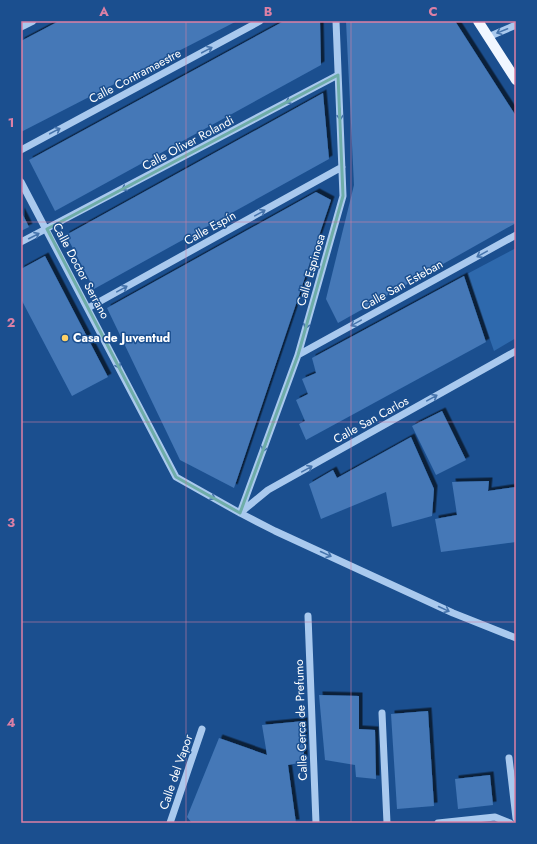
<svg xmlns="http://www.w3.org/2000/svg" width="537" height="844" font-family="Jost,sans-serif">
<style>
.green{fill:#2e69ad}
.building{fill:#4478b7;filter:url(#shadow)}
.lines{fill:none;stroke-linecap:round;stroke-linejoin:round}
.minor{stroke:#a9c9ee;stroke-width:7}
.major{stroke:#f0f6ff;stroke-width:10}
.oneway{stroke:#4674ac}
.marked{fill:none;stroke:#6fada8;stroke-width:3;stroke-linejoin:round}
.grid{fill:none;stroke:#dd80a5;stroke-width:1;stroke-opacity:0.55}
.poi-dot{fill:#ffd166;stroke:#1b4f8f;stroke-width:1.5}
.labels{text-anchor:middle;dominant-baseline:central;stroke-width:3;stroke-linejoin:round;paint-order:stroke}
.street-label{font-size:12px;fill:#fff;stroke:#1b4f8f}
.poi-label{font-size:12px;font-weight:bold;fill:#fff;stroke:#1b4f8f;text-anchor:start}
.neatline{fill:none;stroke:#dd80a5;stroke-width:1.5}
.grid-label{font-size:13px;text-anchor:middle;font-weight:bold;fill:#dd80a5}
</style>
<defs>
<filter id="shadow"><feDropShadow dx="3.5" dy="-3.5" stdDeviation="0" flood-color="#0009"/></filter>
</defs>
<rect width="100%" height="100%" fill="#1b4f8f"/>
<path class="green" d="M 516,248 L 516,338 L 494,351 L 467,274 Z"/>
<path class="building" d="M 59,21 L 237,21 L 21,132 L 21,41 Z
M 284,21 L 320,21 L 321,65 L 55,211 L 29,160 Z
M 346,21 L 455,21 L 516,116 L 516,223 L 338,323 L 326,299 L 354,185 Z
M 323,93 L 329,159 L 94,289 L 66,235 Z
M 316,192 L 331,200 L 234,488 L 180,460 L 107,308 Z
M 21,211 L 29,227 L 21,231 Z
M 45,256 L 108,377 L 72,396 L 21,299 L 21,269 Z
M 464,276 L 486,342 L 306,440 L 299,424 L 305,421 L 296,400 L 308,394 L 302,379 L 316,373 L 312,358 Z
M 442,411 L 466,460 L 436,475 L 412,426 Z
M 411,437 L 434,489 L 432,516 L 392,527 L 386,492 L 321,519 L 309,484 L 333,470 L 337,478 Z
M 489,481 L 488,491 L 516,487 L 516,542 L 441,552 L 435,519 L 457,515 L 452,482 Z
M 319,695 L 359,696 L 359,729 L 375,730 L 376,779 L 356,777 L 355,765 L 325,760 Z
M 428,711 L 434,806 L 397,809 L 391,714 Z
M 304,721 L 304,762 L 288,765 L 296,823 L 192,823 L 187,817 L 219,738 L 267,755 L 262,725 Z
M 490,775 L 493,805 L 458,809 L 455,779 Z"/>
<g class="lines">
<path class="minor" d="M 21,27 L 33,21
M 488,37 L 516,25
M 21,150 L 260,21
M 21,182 L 176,477 L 240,513 L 275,531 L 453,613 L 516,638
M 21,242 L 338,75
M 88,308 L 342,167
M 298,355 L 516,235
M 240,513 L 298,355 L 343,196 L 336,21
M 240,513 L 268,490 L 516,351
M 308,616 L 316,823
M 382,713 L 387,823
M 509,758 L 516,818
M 170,823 L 202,729
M 438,823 L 495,817 L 510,823"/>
<path class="major" d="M 478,21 L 516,80"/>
</g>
<defs><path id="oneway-shaft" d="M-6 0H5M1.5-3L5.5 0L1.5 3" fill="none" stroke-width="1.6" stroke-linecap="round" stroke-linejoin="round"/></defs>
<g class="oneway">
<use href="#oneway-shaft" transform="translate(502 31) rotate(158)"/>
<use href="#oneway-shaft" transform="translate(207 50) rotate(-28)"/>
<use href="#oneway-shaft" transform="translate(291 100) rotate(152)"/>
<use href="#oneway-shaft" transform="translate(340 114) rotate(87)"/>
<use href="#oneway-shaft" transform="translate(55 131) rotate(-28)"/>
<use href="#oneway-shaft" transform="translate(127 187) rotate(152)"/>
<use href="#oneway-shaft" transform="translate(260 213) rotate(-29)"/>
<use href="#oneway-shaft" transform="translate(34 236) rotate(-27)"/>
<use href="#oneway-shaft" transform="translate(482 254) rotate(151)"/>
<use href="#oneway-shaft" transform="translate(122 289) rotate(-29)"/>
<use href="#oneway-shaft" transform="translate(307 323) rotate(106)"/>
<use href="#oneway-shaft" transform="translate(356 323) rotate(151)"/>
<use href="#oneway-shaft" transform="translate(117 363) rotate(63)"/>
<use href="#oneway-shaft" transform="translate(432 398) rotate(-29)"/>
<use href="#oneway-shaft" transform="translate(265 446) rotate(110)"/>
<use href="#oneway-shaft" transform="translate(307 469) rotate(-29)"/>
<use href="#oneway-shaft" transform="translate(210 496) rotate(29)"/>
<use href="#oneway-shaft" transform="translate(326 554) rotate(25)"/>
<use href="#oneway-shaft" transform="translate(444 609) rotate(25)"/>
</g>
<path class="marked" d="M 338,75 L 343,196 L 298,355 L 240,513 L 176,477 L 47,229 Z"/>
<path class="grid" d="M 186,21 L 186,823M 351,21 L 351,823M 21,222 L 516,222M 21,422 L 516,422M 21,622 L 516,622"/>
<circle class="poi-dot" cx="65" cy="338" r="4"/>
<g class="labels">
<g class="street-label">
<text transform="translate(135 76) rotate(-28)">Calle Contramaestre</text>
<text transform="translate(188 143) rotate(-28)">Calle Oliver Rolandi</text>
<text transform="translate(210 228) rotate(-29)">Calle Espín</text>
<text transform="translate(311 270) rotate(-74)">Calle Espinosa</text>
<text transform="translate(81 271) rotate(62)">Calle Doctor Serrano</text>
<text transform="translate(402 285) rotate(-29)">Calle San Esteban</text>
<text transform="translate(371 420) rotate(-29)">Calle San Carlos</text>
<text transform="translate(301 720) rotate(-92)">Calle Cerca de Prefumo</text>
<text transform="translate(176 772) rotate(-71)">Calle del Vapor</text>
</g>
<g class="poi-label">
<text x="73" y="338">Casa de Juventud</text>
</g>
</g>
<rect width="537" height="844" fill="none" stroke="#1b4f8f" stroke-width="44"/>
<rect x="22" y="22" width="493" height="800" class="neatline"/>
<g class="grid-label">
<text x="104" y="16">A</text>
<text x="268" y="16">B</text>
<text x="433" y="16">C</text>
<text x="11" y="127">1</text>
<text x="11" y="327">2</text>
<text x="11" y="527">3</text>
<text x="11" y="727">4</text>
</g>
</svg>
